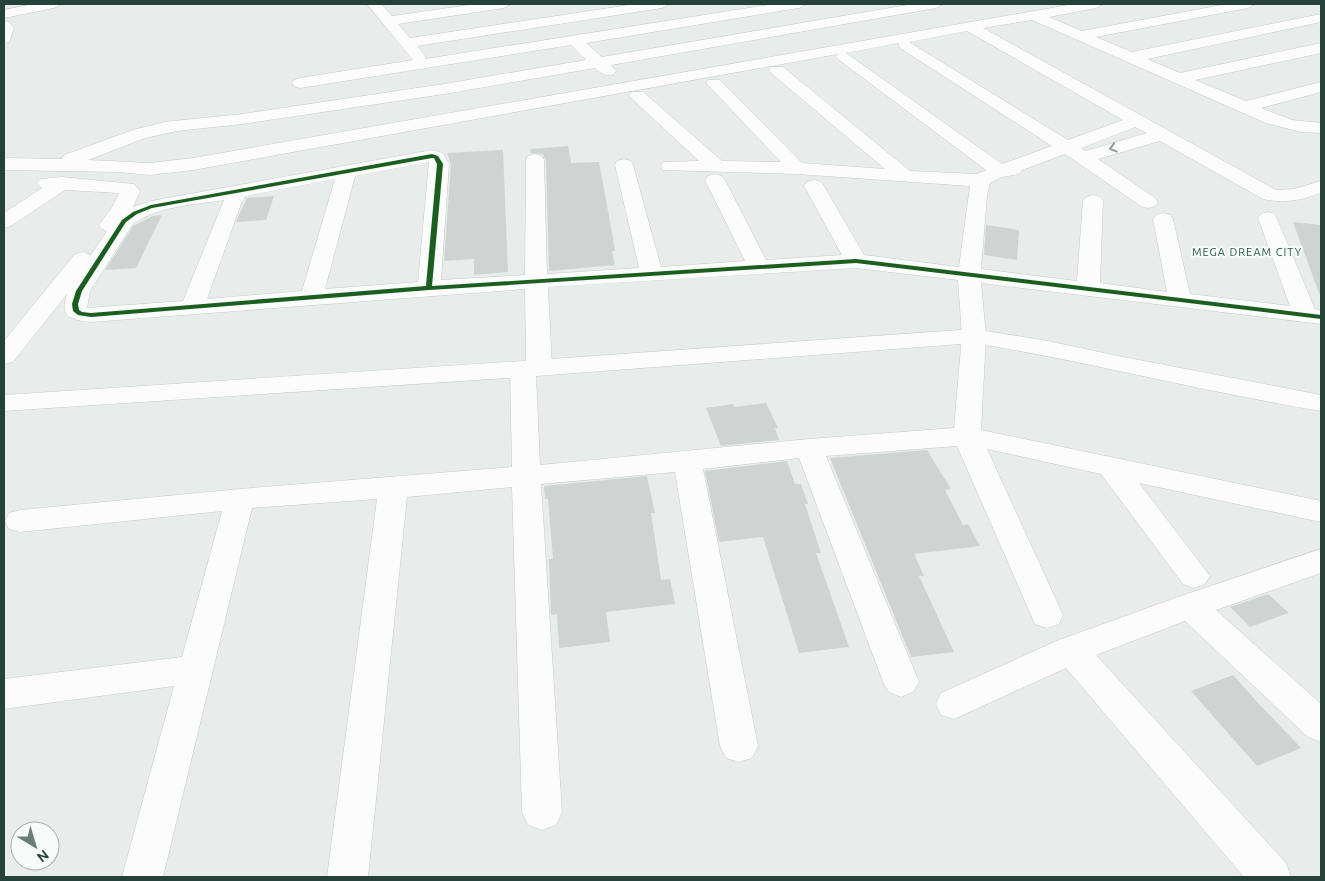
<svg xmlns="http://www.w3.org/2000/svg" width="1325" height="881" font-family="Ubuntu,sans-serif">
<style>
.building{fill:#cfd4d2}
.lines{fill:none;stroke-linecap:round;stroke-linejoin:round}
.minor-casing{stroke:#c5cac8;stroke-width:1}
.secondary-casing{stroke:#c3cbc8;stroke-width:1}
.minor{fill:#fcfcfc;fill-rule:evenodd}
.secondary{fill:#fcfcfc;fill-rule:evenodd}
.cycleway-casing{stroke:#f7fbf9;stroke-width:3}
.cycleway{fill:#1b5e20;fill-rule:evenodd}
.oneway{stroke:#909f9b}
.labels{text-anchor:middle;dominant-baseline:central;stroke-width:4;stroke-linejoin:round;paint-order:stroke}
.far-neighbourhood-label{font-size:11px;letter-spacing:1px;fill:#1f5548;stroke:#f7fbf9}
</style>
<rect width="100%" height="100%" fill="#e8edeb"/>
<path class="building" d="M 568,146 L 571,163 L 599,162 L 613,238 L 615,251 L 612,251 L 615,265 L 549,271 L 546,160 L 543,154 L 531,153 L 530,149 Z
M 503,150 L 508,272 L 474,275 L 474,259 L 444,261 L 451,164 L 447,153 Z
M 274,196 L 266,220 L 236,222 L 247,198 Z
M 162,215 L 136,268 L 105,270 L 133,226 L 153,216 Z
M 1293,222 L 1321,225 L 1321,293 L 1319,293 Z
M 986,225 L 1019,230 L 1017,260 L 984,255 Z
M 766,403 L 778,428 L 775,428 L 779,440 L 721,446 L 706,408 L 733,404 L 734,407 Z
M 927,450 L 951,489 L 945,490 L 963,525 L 968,524 L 980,546 L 914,554 L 924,576 L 919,576 L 954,652 L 911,657 L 830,458 Z
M 787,461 L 795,484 L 801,484 L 808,504 L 805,504 L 821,553 L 816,553 L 849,647 L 799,653 L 763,537 L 719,542 L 705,471 Z
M 647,476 L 655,513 L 651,513 L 661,580 L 670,579 L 675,604 L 606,612 L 610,642 L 559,648 L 557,614 L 551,615 L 549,559 L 553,559 L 548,499 L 545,499 L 544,486 Z
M 1268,594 L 1289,613 L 1250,627 L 1230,607 Z
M 1233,675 L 1259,704 L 1301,748 L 1257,766 L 1191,691 Z"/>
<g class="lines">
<g class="minor-casing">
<path id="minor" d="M 34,4 L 61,4 L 54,8 L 4,18 L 4,10 Z
M 367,4 L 381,4 L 392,16 L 477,4 L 511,4 L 504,8 L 398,24 L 410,38 L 636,4 L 669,4 L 662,8 L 417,46 L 426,57 L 425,59 L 774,4 L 806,4 L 799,8 L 586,43 L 602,57 L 913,4 L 943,4 L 936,8 L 611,65 L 616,71 L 614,74 C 605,77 601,73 595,68 L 444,94 L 242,124 L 177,131 L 145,138 L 88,160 L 150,163 L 193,158 L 1074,4 L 1103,4 L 1096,8 L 1049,17 L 1082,31 L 1227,4 L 1255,4 L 1248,8 L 1096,37 L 1132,52 L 1321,14 L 1321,22 L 1147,59 L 1180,73 L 1321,43 L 1321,53 L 1195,80 L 1246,101 L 1321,82 L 1321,92 L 1261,108 L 1292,120 L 1321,123 L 1321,133 L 1301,132 L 1266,123 L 1032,20 L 983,28 L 1276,190 L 1294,189 L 1321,181 L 1321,193 C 1301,200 1284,204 1263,199 L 1160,141 L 1098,159 L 1155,198 L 1158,202 L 1155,206 L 1148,208 L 1141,206 L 1065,154 L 1022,170 L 1019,174 L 1002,177 L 990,183 L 987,196 L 981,269 L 1077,281 L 1083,201 L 1086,197 L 1093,195 L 1100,197 L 1103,201 L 1100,283 L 1167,292 L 1153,219 L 1156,215 L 1163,213 L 1170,215 L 1173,219 L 1190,294 L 1290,306 L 1258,218 L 1261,214 L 1268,212 L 1275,214 L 1315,309 L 1321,310 L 1321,324 L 981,283 L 986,336 L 981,430 L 1321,501 L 1321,522 L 1139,483 L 1210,576 L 1205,584 L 1194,588 L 1183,584 L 1101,474 L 987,449 L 1063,615 L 1059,624 L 1047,628 L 1035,624 L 1031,615 L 957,446 L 826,456 L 919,682 L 913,692 L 901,697 L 889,692 L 883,682 L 799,458 L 703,469 L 758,746 L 752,758 L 739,762 L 726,758 L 720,746 L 675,472 L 541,484 L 562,812 L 556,825 L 542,830 L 528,825 L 522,812 L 512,487 L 407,497 L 368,877 L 327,877 L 377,499 L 252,508 L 163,877 L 122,877 L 174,686 L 4,709 L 4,679 L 182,657 L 222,511 L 20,532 L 9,529 L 5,521 L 9,513 L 20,510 L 240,489 L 512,467 L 510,369 L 514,364 L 526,362 L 525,289 L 91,322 C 71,320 59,317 67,294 L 13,362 L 4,364 L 4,341 L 75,254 L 83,252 L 91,255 L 107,231 L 102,229 L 99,225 L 113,206 L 119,193 L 65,190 L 11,226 L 4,228 L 4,213 L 42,188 L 37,183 L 40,179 L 62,177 L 134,184 L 140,191 L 133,207 L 151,201 L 432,150 L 443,153 L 449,164 L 441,280 L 525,275 L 526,160 L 528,156 L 535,154 L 542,156 L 544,160 L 547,274 L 639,268 L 615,165 L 617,161 L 624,159 L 631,161 L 633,165 L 661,267 L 745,261 L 705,180 L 708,176 L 715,174 L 722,176 L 725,180 L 766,260 L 842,255 L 804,186 L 807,182 L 814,180 L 821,182 L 824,186 L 864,255 L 959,267 L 970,186 L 797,174 L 663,170 L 661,166 L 663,162 L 699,161 L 629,96 L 631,92 L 643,92 L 722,161 L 781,162 L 706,83 L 708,80 L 720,80 L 802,163 L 885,169 L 771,73 L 769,70 L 771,67 L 783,67 L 910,171 L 977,174 L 986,170 L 839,60 L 836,57 L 838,54 L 193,170 L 150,175 L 119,172 L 4,170 L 4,158 L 62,159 L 64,155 L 133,130 L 164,122 L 242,114 L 444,84 L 586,60 L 571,45 L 300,88 L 294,86 L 292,83 L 294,80 L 300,78 L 413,60 ZM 967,31 L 1123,120 L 1068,140 L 909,42 ZM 898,43 L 900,48 L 1052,146 L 1002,164 L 846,53 ZM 1135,127 L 1147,133 L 1086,151 L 1081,148 ZM 429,162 L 418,282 L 325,289 L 355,176 ZM 335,179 L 302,291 L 207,299 L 241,204 L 246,196 ZM 224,200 L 183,301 L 87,308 L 90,291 L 132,225 C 157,206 193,205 224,200 ZM 856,268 L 958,280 L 962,336 L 954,428 L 809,439 L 540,465 L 536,374 L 548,372 L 552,367 L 548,287 Z
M 4,21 L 9,22 L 14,28 L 9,42 L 4,43 Z
M 1321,549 L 1321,573 L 1216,610 L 1321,704 L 1321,742 L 1308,737 L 1185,621 L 1096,655 L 1286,863 L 1291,877 L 1244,877 L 1066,668 L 954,719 L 941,715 L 936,704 L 941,693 L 1059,640 L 1178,597 Z"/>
</g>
<g class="secondary-casing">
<path id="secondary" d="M 974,329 L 1048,341 L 1113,355 L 1321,395 L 1321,411 C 1205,392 1090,362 974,343 L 523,377 L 4,411 L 4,395 L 523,361 Z"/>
</g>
<use href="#minor" class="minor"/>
<use href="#secondary" class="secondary"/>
<g class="cycleway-casing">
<path id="cycleway" d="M 432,154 L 438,156 L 443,164 L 432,286 L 856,259 L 1321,315 L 1321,319 L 856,263 L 429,290 L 91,317 L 78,315 L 73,311 L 72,304 L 76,291 L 122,220 L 133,212 L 151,205 ZM 432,158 L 434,158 L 437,164 L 426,286 L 91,313 L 82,312 L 79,310 L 78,304 L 82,291 L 126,222 L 137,214 L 152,208 Z"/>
</g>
<use href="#cycleway" class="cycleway"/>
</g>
<defs><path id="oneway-chevron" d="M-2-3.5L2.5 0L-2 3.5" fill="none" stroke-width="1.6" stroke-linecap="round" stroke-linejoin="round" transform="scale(1.25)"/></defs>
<use class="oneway" href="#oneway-chevron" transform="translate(1113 148) rotate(164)"/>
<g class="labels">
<g class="far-neighbourhood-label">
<text x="1247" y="252">MEGA DREAM CITY</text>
</g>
</g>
<rect width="1325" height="881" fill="none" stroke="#24423a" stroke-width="10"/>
<g transform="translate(35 846) rotate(142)"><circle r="24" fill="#f7fbf9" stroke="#a3b1ad"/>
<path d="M0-4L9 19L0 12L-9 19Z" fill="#697e78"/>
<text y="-8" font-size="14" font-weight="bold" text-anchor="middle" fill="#24423a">N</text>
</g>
</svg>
